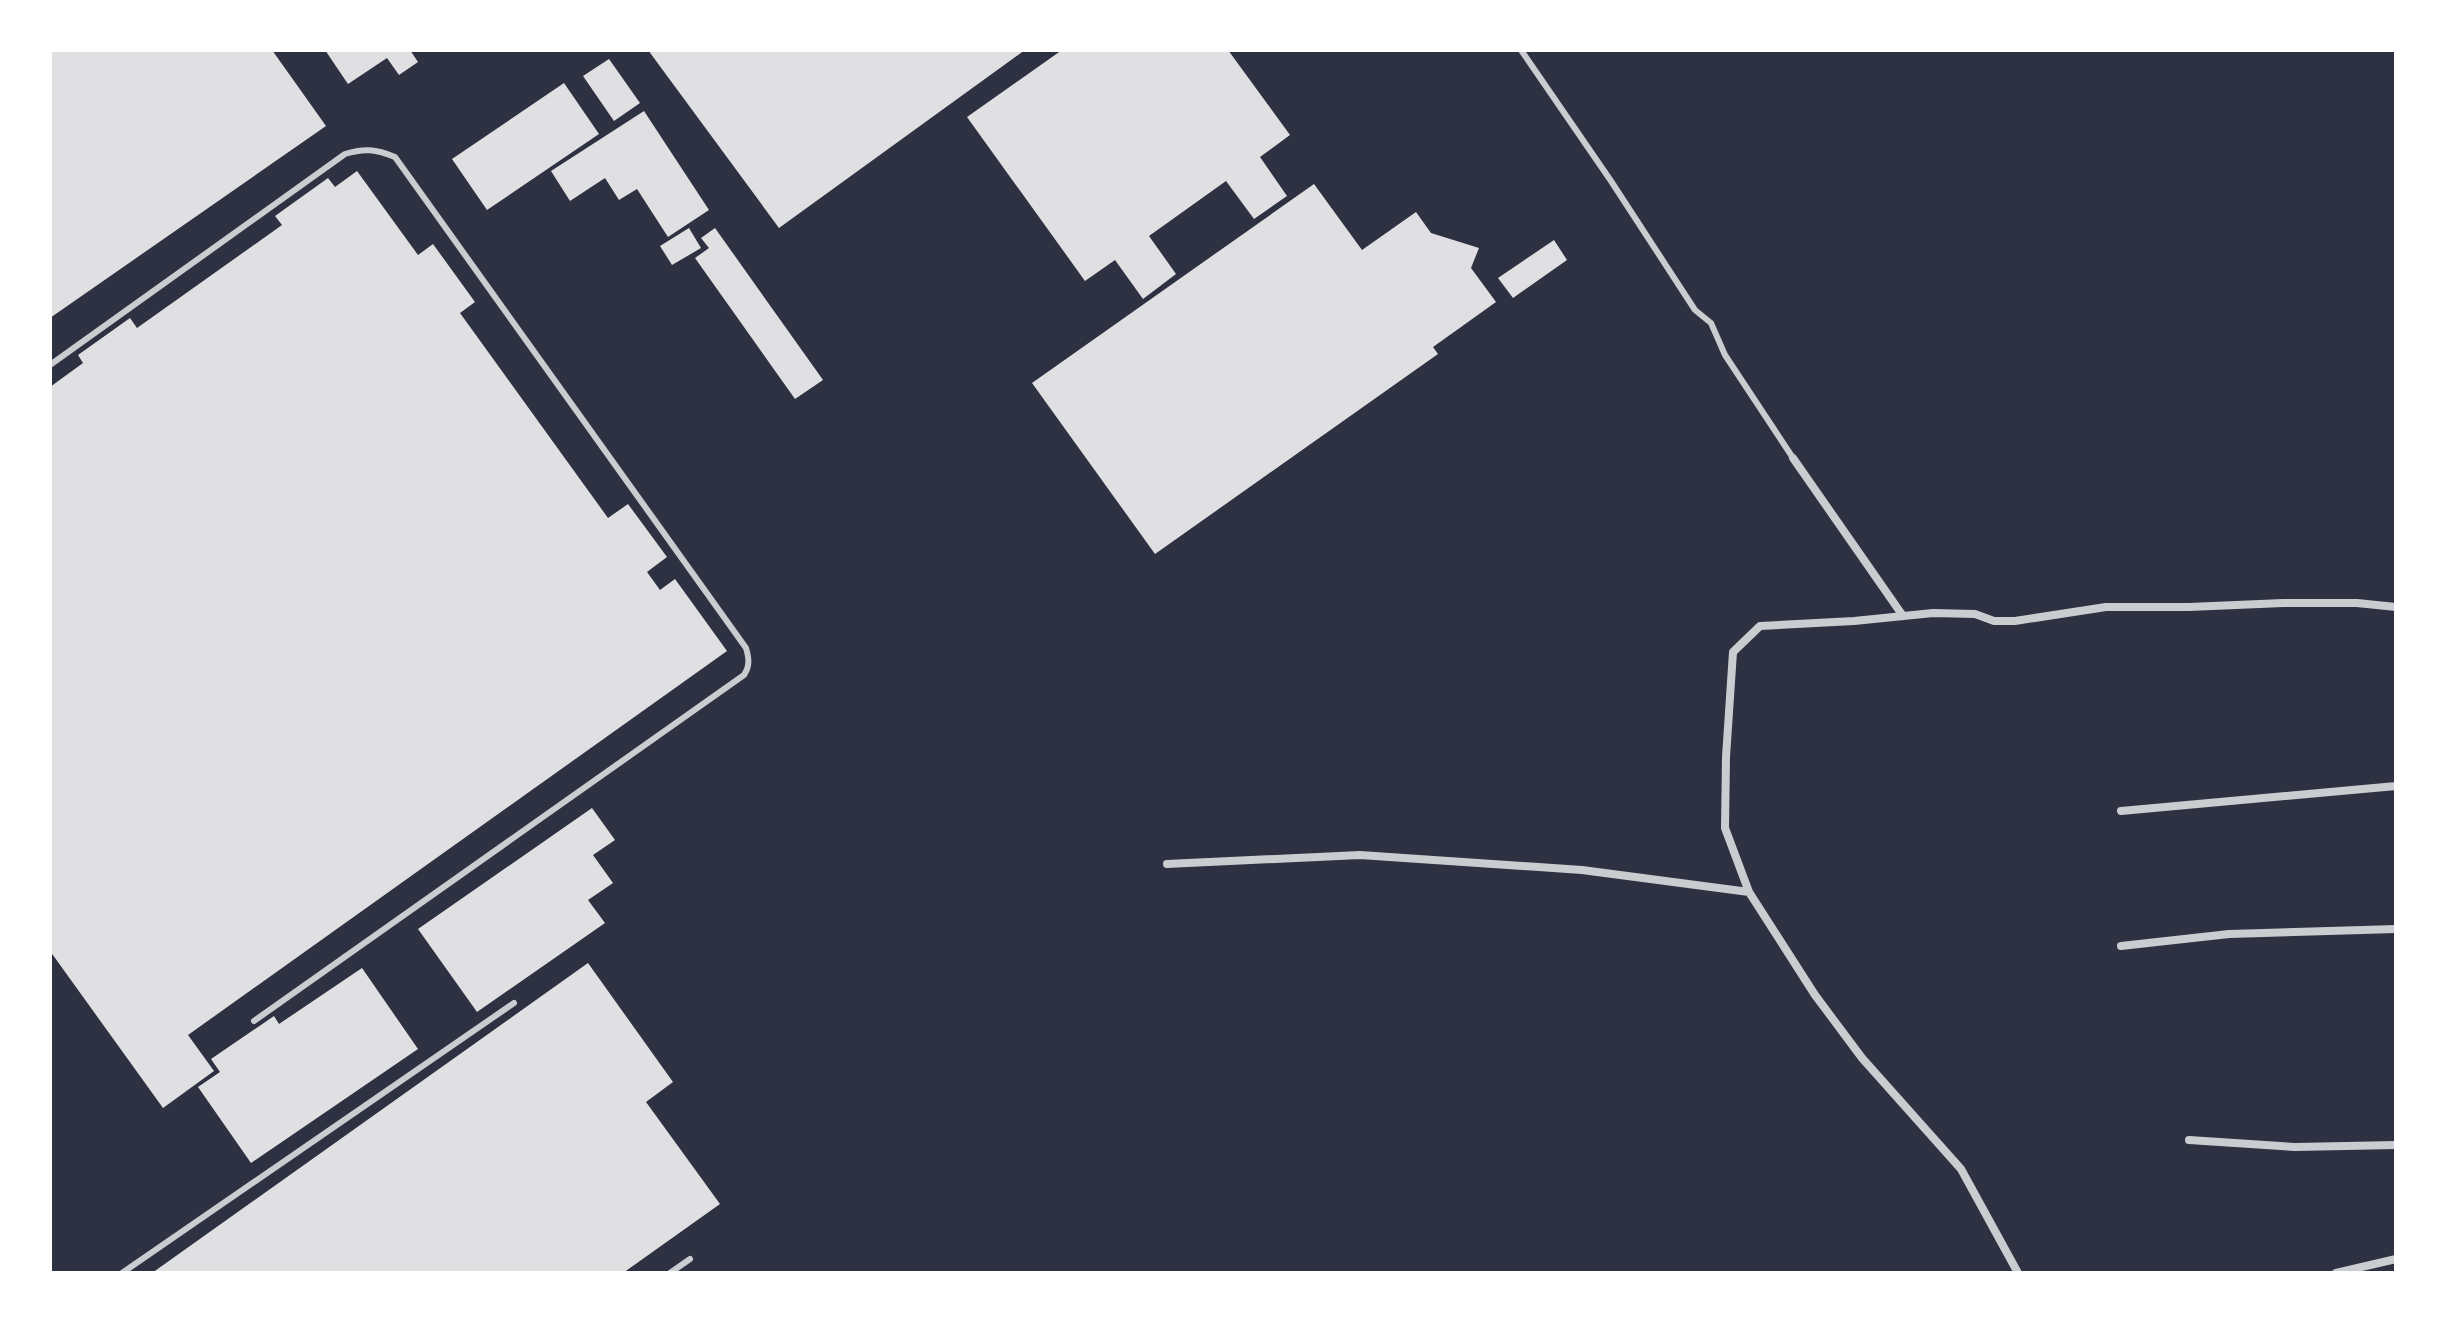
<svg xmlns="http://www.w3.org/2000/svg" width="2446" height="1323" font-family="Commissioner,sans-serif">
<style>
.building{fill:#e0e0e3}
.lines{fill:none;stroke-linecap:round;stroke-linejoin:round}
.service{stroke:#caccd0;stroke-width:6}
.minor{stroke:#caccd0;stroke-width:8}
</style>
<rect width="100%" height="100%" fill="#2d3142"/>
<path class="building" d="M 50,50 L 272,50 L 326,126 L 50,318 Z
M 325,50 L 410,50 L 418,62 L 399,75 L 387,58 L 348,84 Z
M 648,50 L 1025,50 L 779,228 Z
M 1062,50 L 1228,50 L 1290,135 L 1260,157 L 1287,196 L 1254,219 L 1226,181 L 1149,236 L 1176,274 L 1143,299 L 1115,260 L 1085,281 L 967,117 Z
M 609,59 L 640,103 L 614,121 L 583,76 Z
M 564,83 L 599,134 L 487,210 L 452,159 Z
M 644,111 L 709,210 L 668,237 L 637,189 L 619,200 L 605,178 L 570,201 L 551,171 Z
M 357,171 L 418,255 L 433,244 L 475,302 L 460,313 L 608,518 L 628,504 L 667,557 L 647,572 L 660,590 L 675,579 L 727,651 L 188,1035 L 214,1071 L 163,1108 L 50,951 L 50,387 L 83,363 L 78,355 L 130,318 L 137,328 L 282,225 L 275,216 L 328,178 L 335,187 Z
M 1314,184 L 1362,250 L 1416,212 L 1431,233 L 1479,248 L 1471,268 L 1496,302 L 1433,347 L 1438,354 L 1155,554 L 1032,383 Z
M 689,228 L 701,248 L 672,265 L 660,246 Z
M 715,228 L 823,380 L 795,399 L 695,258 L 709,248 L 701,238 Z
M 1554,240 L 1567,260 L 1513,298 L 1498,278 Z
M 592,808 L 615,840 L 593,855 L 613,883 L 588,900 L 605,923 L 477,1012 L 418,929 Z
M 588,963 L 673,1082 L 646,1102 L 720,1204 L 623,1273 L 152,1273 Z
M 362,968 L 418,1049 L 251,1163 L 198,1087 L 220,1072 L 211,1059 L 274,1016 L 279,1024 Z"/>
<g class="lines">
<path class="service" d="M 1521,50 L 1611,181 L 1695,310 L 1711,323 L 1725,355 L 1793,458
M 50,365 L 345,154 C 364,148 376,149 395,157 L 746,648 C 749,658 750,666 744,675 L 254,1021
M 122,1273 L 514,1003
M 670,1273 L 690,1259"/>
<path class="minor" d="M 1793,458 L 1903,616
M 2121,811 L 2396,786
M 1167,864 L 1360,855 L 1582,870 L 1749,892
M 2121,946 L 2229,934 L 2396,929
M 2189,1140 L 2295,1147 L 2396,1145
M 2018,1273 L 1961,1169 L 1862,1058 L 1815,995 L 1749,892 L 1725,828 L 1726,757 L 1733,652 L 1760,626 L 1854,621 L 1933,613 L 1975,614 L 1994,621 L 2015,621 L 2106,607 L 2189,607 L 2283,603 L 2357,603 L 2396,607
M 2336,1273 L 2396,1259"/>
</g>
<rect width="2446" height="1323" fill="none" stroke="#ffffff" stroke-width="104"/>
</svg>
